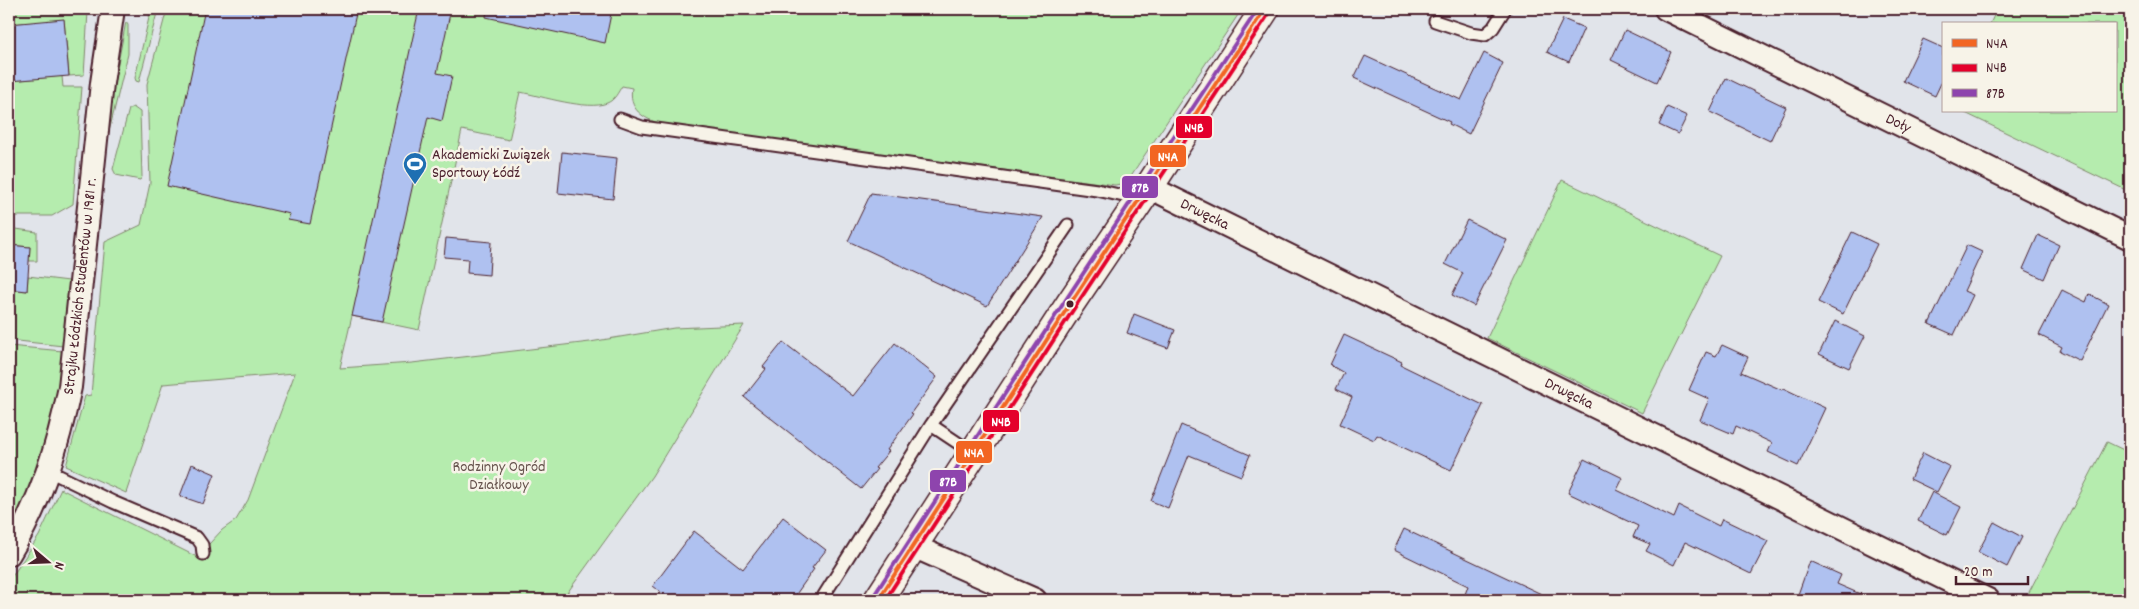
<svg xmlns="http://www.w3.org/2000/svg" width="2139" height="609" font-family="Dekko,sans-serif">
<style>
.green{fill:#b5ecae;stroke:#80866c}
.building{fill:#afc1f0;stroke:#4a1f2b}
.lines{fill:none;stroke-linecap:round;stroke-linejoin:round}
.lane-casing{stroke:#4a1f2b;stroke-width:15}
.street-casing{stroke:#4a1f2b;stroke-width:26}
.secondary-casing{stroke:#4a1f2b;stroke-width:31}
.lane{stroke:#f7f3e8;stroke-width:11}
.street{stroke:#f7f3e8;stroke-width:22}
.secondary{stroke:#f7f3e8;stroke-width:28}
.bus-1-casing{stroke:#f7f3e8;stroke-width:8}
.bus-2-casing{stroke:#f7f3e8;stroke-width:8}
.bus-3-casing{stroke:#f7f3e8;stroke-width:8}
.bus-1{stroke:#f26522;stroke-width:4}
.bus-2{stroke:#e4002b;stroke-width:4}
.bus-3{stroke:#8e44ad;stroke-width:4}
.bus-dot{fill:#4a1f2b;stroke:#f7f3e8;stroke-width:2}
.labels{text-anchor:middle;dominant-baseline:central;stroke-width:5;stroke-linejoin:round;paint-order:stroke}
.street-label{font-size:16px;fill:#4a1f2b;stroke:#f7f3e8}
.poi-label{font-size:16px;fill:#4a1f2b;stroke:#f7f3e8;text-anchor:start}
.park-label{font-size:16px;fill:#65524c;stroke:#f7f3e8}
.line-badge{stroke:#f7f3e8;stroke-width:2}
.badge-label{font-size:14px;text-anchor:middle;font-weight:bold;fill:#fff}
</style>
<rect width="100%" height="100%" fill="#e1e4ea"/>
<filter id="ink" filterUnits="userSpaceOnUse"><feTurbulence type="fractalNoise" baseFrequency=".02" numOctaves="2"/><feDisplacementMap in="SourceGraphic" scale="10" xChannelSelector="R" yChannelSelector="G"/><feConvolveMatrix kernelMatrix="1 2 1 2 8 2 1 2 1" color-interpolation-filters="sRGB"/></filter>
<g filter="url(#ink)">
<path class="green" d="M 9,9 L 86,9 L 88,12 L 84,75 L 69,76 L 64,20 L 9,24 Z
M 151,9 L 158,9 L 139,82 L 136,81 L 135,78 Z
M 167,9 L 1242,9 L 1126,183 L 1115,185 L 662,124 C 643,119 628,109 632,88 L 622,86 C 618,92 615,100 607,103 C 588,111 541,96 520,92 L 509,140 L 462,130 L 419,330 L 352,316 L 340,368 L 412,363 L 590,342 L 674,328 L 744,325 L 652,476 L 562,600 L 9,600 L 9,581 L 39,536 L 61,489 L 197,557 L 222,530 L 236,520 L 248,500 L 295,373 L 163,384 L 126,493 L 66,466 L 85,396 L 91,395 L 105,242 L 141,225 L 150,183 L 147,84 Z
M 1997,9 L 2130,9 L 2130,192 L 1961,111 L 2115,111 L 2115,24 L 1990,24 Z
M 126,22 L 128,25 L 128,54 L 104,152 L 111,84 L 116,73 Z
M 62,76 L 63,87 L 82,87 L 73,204 L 52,216 L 9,216 L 9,81 Z
M 133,107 L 140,112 L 142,177 L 140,180 L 116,175 L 113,169 L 129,109 Z
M 1562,180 L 1720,256 L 1642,413 L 1487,338 Z
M 9,228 L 37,232 L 37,261 L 29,261 L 30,247 L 9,245 Z
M 28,276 L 69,281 L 63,346 L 9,340 L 9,289 L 27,291 Z
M 9,346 L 63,351 C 59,377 56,402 51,427 C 42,463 26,498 9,530 Z
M 2107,442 L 2130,453 L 2130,600 L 2042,600 L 2028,594 Z"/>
<path class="building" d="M 205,9 L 357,9 L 310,224 L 288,220 L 290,214 L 167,186 Z
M 419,9 L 451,9 L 437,73 L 452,76 L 442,121 L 428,117 L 382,322 L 352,316 Z
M 487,9 L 612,9 L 605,43 L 486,17 Z
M 64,19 L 69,76 L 9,81 L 9,24 Z
M 1563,19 L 1584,28 L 1569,62 L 1547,52 Z
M 1625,30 L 1671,52 L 1657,82 L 1611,60 Z
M 1923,39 L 1943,48 L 1943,79 L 1935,96 L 1903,81 Z
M 1484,53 L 1503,63 L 1469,134 L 1449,124 L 1450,122 L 1354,78 L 1365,56 L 1461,100 Z
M 1726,78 L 1786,107 L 1770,141 L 1710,112 Z
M 1667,107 L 1687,116 L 1678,134 L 1659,125 Z
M 562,152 L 617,158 L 613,199 L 558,193 Z
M 871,193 L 1043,217 L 987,306 L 848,241 Z
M 1467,220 L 1507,240 L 1474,306 L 1452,295 L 1463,273 L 1445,264 Z
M 1852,232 L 1877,244 L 1843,314 L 1818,302 Z
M 2038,235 L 2059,245 L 2044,279 L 2023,269 Z
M 446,238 L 491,242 L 489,275 L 467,273 L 468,259 L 444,257 Z
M 9,245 L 30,247 L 27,291 L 9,289 Z
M 1967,245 L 1982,252 L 1964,291 L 1973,295 L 1954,335 L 1929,324 Z
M 2062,290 L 2086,302 L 2089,294 L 2108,304 L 2080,361 L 2060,351 L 2062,347 L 2039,335 Z
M 1134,314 L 1175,330 L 1168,348 L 1127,333 Z
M 1835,321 L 1865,336 L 1849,368 L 1819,354 Z
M 1344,335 L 1402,362 L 1401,365 L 1483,405 L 1451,470 L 1377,435 L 1374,440 L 1340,424 L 1352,397 L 1336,389 L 1344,373 L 1330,365 Z
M 783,342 L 853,396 L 895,343 L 937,377 L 911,413 L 913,414 L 887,450 L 889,451 L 875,468 L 877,469 L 861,489 L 744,397 L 766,369 L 763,367 Z
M 1722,345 L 1748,357 L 1741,372 L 1782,390 L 1783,388 L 1825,408 L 1798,466 L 1768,452 L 1772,443 L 1736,426 L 1733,434 L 1700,420 L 1709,399 L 1689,390 L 1706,352 L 1716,356 Z
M 1181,425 L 1250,455 L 1241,476 L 1189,455 L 1168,508 L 1151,501 Z
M 1923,453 L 1950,467 L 1937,492 L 1910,479 Z
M 1584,459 L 1623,478 L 1617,490 L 1674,518 L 1679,506 L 1719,526 L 1722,519 L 1768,541 L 1751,574 L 1685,542 L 1674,565 L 1646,551 L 1650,544 L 1633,537 L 1638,526 L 1568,493 Z
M 192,464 L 215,474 L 203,504 L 180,496 Z
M 1932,492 L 1961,507 L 1947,535 L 1918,521 Z
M 783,517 L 826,550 L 812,568 L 814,569 L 792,600 L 671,600 L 653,586 L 694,531 L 743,569 Z
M 1994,522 L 2022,537 L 2007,567 L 1978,552 Z
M 1404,529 L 1501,575 L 1554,600 L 1463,600 L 1468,586 L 1394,550 Z
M 1810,561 L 1841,575 L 1837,584 L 1874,600 L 1796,600 Z"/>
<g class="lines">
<g class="lane-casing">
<path id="lane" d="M 1435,21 L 1471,33 L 1485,35 L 1493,28 L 1505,9
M 620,119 L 642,127 L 1097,190 L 1141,200
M 973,453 L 931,425 L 1068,225
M 49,471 L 113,502 L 197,538 L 202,545 L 203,554
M 821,600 L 931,425"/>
</g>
<g class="street-casing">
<g id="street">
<path id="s1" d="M 1666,9 L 2130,238"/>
<path id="s2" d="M 1149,187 L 1988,600"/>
<path d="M 913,546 L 1035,600"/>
<path id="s3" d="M 9,554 C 41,502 58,446 70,387 L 102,83 L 113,9"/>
</g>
</g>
<g class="secondary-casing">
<path id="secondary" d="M 878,600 L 1070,304 L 1149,187 L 1265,9"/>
</g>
<use href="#lane" class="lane"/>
<use href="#street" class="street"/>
<use href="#secondary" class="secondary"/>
<g class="bus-1-casing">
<path id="bus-1" d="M 878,600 L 1070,304 L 1265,9"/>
</g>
<g class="bus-2-casing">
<path id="bus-2" d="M 885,600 L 1075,307 L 1270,12"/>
</g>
<g class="bus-3-casing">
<path id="bus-3" d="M 873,597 L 1065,301 L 1258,9"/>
</g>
<use href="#bus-1" class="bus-1"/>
<use href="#bus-2" class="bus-2"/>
<use href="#bus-3" class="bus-3"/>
</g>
</g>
<defs>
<g id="stadium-pin" transform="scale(1.25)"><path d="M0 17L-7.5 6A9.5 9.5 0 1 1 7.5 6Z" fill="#1f6fb2" stroke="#f7f3e8"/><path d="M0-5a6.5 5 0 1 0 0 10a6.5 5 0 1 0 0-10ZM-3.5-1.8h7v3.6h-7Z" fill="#fff"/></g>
</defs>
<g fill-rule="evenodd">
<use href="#stadium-pin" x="415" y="164"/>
</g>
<circle class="bus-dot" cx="1070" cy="304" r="4.5"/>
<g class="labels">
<g class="street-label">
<text stroke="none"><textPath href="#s1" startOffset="259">Doły</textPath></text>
<text stroke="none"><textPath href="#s2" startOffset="62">Drwęcka</textPath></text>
<text stroke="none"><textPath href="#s3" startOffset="280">Strajku Łódzkich Studentów w 1981 r.</textPath></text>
<text stroke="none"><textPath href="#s2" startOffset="468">Drwęcka</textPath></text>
</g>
<g class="poi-label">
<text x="432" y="155">Akademicki Związek<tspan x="432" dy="18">Sportowy Łódź</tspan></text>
</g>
<g class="park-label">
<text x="499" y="467">Rodzinny Ogród<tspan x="499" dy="18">Działkowy</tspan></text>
</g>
</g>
<g class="line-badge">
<rect x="1175" y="115" width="38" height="24" rx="5" fill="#e4002b"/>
<rect x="1149" y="144" width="38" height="24" rx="5" fill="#f26522"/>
<rect x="1121" y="175" width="38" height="24" rx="5" fill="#8e44ad"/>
<rect x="982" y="409" width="38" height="24" rx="5" fill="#e4002b"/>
<rect x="955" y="440" width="38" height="24" rx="5" fill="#f26522"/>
<rect x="929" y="469" width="38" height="24" rx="5" fill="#8e44ad"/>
</g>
<g class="badge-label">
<text x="1194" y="132">N4B</text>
<text x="1168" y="161">N4A</text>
<text x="1140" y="192">87B</text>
<text x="1001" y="426">N4B</text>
<text x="974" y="457">N4A</text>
<text x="948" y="486">87B</text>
</g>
<rect width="2139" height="609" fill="none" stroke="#f7f3e8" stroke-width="30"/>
<rect x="15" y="15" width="2109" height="579" fill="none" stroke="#4a1f2b" stroke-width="2" filter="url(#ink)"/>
<rect x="1942" y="22" width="175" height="90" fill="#f7f3e8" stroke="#b29e9c"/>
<rect x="1952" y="39" width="25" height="8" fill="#f26522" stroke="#b29e9c"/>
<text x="1986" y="48" font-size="15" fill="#4a1f2b">N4A</text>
<rect x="1952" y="64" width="25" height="8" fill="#e4002b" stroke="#b29e9c"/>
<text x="1986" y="72" font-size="15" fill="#4a1f2b">N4B</text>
<rect x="1952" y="89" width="25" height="8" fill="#8e44ad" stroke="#b29e9c"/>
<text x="1986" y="98" font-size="15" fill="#4a1f2b">87B</text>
<g transform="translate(48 562) rotate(109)" stroke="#f7f3e8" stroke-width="4" paint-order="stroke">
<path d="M0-4L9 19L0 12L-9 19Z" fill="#4a1f2b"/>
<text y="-8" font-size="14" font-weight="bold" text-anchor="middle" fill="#4a1f2b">N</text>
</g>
<path d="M1956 576v8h72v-8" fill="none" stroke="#4a1f2b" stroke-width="2.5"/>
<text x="1964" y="576" font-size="15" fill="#4a1f2b" stroke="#f7f3e8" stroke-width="4" paint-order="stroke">20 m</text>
</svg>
